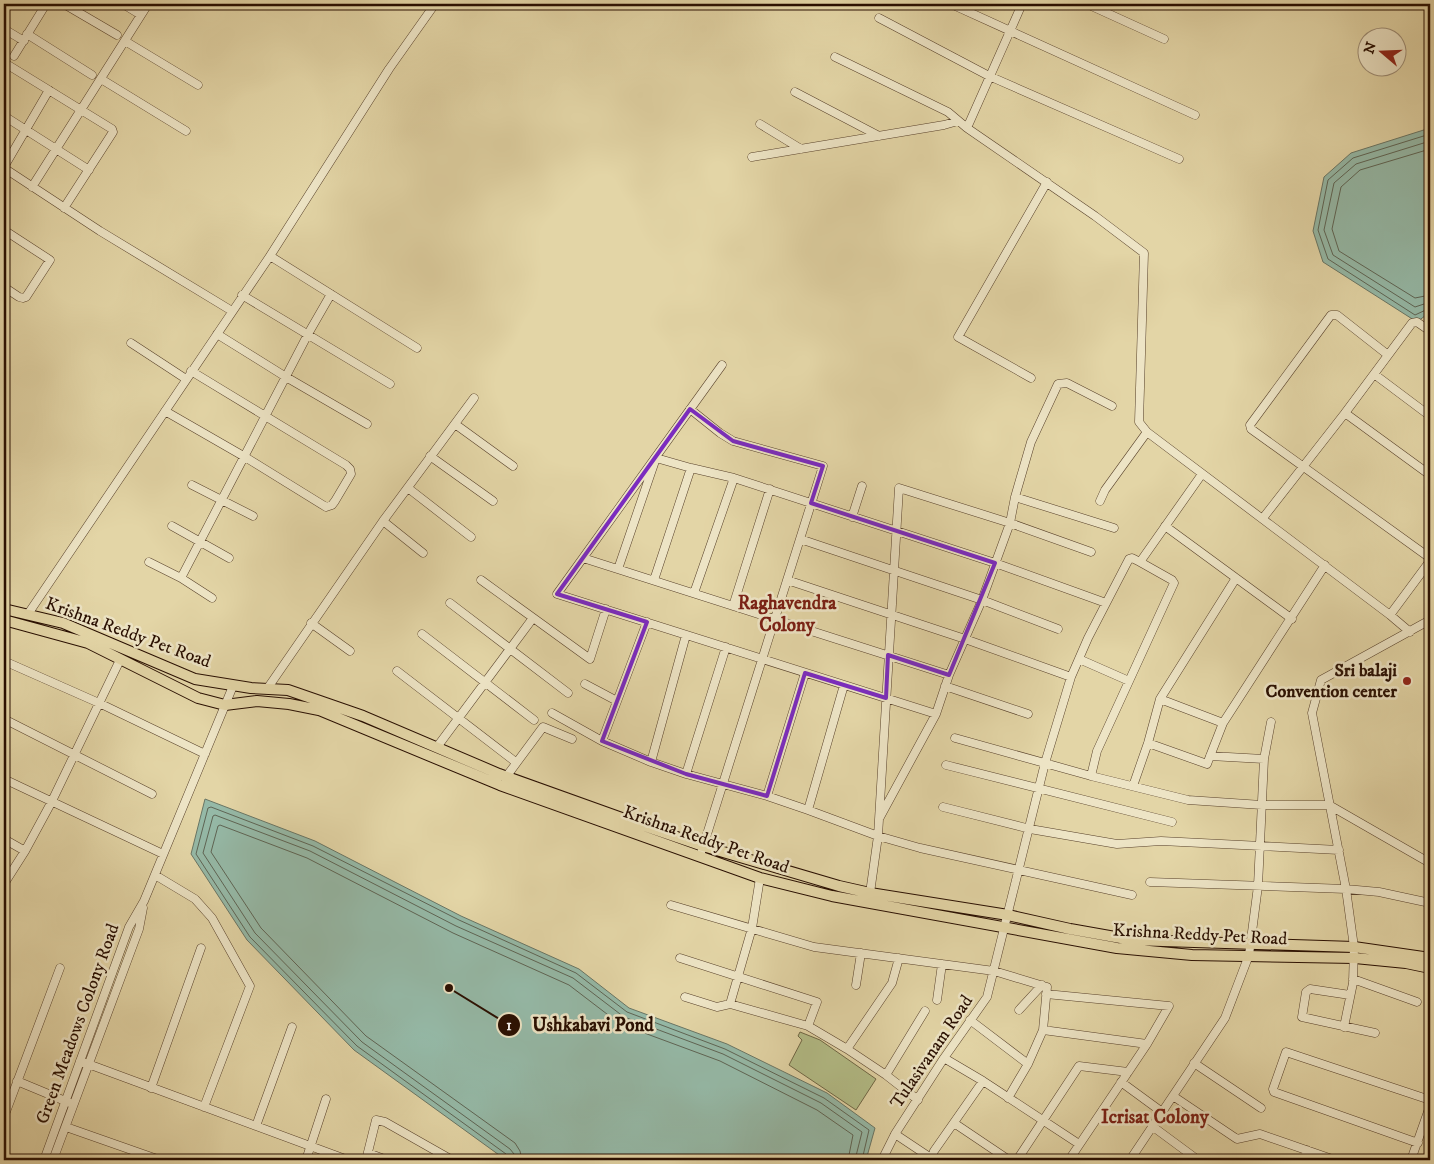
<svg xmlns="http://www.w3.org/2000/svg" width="1434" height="1164" font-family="'IM FELL DW Pica',serif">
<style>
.green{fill:#b3bd87;stroke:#6e6644}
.water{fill:#95b9a7;stroke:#697564}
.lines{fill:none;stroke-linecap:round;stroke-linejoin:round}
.shore{stroke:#5e6454;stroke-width:1}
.minor-casing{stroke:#57402a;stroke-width:9}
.major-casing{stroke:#280e00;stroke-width:12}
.minor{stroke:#ede4c5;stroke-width:8}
.major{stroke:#e3d5a6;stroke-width:10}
.marked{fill:none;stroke:#7b2cbf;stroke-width:4;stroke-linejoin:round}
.poi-dot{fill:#8f2418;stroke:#ede4c5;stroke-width:2}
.labels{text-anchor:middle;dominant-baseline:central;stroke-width:5;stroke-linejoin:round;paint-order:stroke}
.street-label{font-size:18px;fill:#280e00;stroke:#ede4c5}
.poi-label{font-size:18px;font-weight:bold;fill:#280e00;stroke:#ede4c5;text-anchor:end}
.neighbourhood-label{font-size:19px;font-weight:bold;fill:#7a1f14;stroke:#ede4c5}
.leader{fill:none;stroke:#280e00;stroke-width:2}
.callout-dot{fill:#280e00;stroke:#ede4c5;stroke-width:2}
.mark-label{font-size:15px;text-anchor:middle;font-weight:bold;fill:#fff}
.callout-label{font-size:19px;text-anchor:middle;font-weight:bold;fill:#280e00;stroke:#ede4c5;stroke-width:5;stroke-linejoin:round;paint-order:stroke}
</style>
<rect width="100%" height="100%" fill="#e3d5a6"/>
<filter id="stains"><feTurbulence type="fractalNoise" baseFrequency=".004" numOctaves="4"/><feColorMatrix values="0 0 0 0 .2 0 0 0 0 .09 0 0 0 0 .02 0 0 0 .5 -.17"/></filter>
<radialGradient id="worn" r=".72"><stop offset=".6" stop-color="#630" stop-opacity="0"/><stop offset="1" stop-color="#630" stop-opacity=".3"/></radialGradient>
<path class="green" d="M 800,1032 L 820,1040 L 876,1079 L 856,1110 L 789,1065 L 802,1040 L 798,1036 Z"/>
<path class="water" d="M 1430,128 L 1430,312 L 1417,322 L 1323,262 L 1313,231 L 1324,177 L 1351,153 Z
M 205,799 L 315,841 L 461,916 L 579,969 L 629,1008 L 727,1044 L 827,1093 L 875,1128 L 866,1160 L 506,1160 L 354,1050 L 247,940 L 191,854 Z"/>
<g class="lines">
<path class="shore" d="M 1430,134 L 1353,158 L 1328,180 L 1318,230 L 1328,259 L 1415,315 L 1430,308
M 1430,141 L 1356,164 L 1334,183 L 1324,230 L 1333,255 L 1415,307 L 1430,302
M 1430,149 L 1360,170 L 1341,187 L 1332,229 L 1339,251 L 1415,298 L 1430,295
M 508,1160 L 506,1154 L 357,1046 L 250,937 L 196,854 L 208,808 L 211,807 L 313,846 L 459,920 L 576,973 L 627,1012 L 725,1049 L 824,1098 L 869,1130 L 862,1160
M 515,1160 L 514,1154 L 510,1149 L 362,1042 L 255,933 L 203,853 L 213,816 L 215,815 L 310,851 L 456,926 L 573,978 L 624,1017 L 723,1054 L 821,1103 L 862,1132 L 855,1160
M 522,1160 L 520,1151 L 515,1143 L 366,1036 L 261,928 L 211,852 L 218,826 L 220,825 L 307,858 L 453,933 L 569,985 L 620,1024 L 720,1061 L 817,1110 L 853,1135 L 848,1160"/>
<g class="minor-casing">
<path id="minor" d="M 64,4 L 117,35
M 123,4 L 141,15
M 951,4 L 1195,115
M 1087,4 L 1164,39
M 879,18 L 989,76 L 1179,159
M 4,29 L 24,41
M 27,34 L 92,75
M 125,41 L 198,85
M 14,56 L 46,4
M 835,57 L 948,112 L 967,128 L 1095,216 L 1144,253 L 1139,422 L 1147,432 L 1390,615 L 1410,632
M 8,65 L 112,129 L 113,132 L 64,208
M 101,79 L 186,131
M 795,92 L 879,136
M 4,116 L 89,170
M 760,124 L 801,149
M 967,128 L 1022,4
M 752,157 L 944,125 L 958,121
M 4,167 L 49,90
M 4,168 L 100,231 L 232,311
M 32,187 L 148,4
M 4,230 L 50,260 L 26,297 L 23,298 L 19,297 L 4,287
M 270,256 L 417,348
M 242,295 L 390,384
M 217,334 L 286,377 L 367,424
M 131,343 L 186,379
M 1388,355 L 1337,315 L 1331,315 L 1250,425 L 1251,429 L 1430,558
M 722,365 L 557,594 L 936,714
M 1374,374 L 1430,416
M 1031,378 L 958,337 L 1047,182
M 690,409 L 720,433 L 733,441 L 823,466 L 702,850
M 165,411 L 245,457 L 326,507 L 332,505 L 335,501 L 351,474 L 350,469 L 346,465 L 191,371
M 1345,413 L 1430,475
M 455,424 L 513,466
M 430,456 L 493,501
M 192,485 L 253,516
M 408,488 L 471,537
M 1015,497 L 1114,528
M 1100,501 L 1105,490 L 1147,432
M 852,517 L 862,486
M 1263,518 L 1345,413 L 1412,323 L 1417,322 L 1430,331
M 383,521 L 423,553
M 172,526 L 229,558
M 1165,526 L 1292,619
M 800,539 L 982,600 L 1058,629
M 583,558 L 949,675
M 149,562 L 181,578 L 212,598
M 618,569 L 656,458 L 691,468 L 734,478 L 995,563 L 1106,603
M 181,578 L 308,334 L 331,294
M 481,580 L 590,659 L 606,609
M 654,580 L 691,468
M 787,580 L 965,639 L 1071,677
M 694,593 L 734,478
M 450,603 L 568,693
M 733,606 L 770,489
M 28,614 L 270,256 L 389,69 L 435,4
M 1390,615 L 1430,561
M 311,623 L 350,651
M 422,634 L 534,720
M 1079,659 L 1129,681
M 4,661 L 99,703 L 205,754
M 397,671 L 513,760
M 585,684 L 617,701
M 945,686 L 1028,714
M 267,689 L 383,521 L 474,398
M 1160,699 L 1223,723
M 552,713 L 602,741 L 651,762 L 686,774 L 767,796 L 808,810 L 878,836 L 920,848 L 1132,895
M 4,719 L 152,794
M 955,738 L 1091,776 L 1188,800 L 1262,805 L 1329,805 L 1430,863
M 602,741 L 647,622
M 1148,743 L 1207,764 L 1223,723 L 1325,565
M 437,747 L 533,618
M 1210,756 L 1264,759
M 651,762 L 686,635
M 946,765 L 1172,822
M 686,774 L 726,647
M 1091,776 L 1097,751 L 1174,583 L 1172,580 L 1140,562
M 506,777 L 543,727 L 572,739
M 4,779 L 163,854
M 1133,786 L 1148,743 L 1160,699 L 1236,578
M 767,796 L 805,673
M 943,807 L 1030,829 L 1117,844 L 1161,841 L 1339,850
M 808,810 L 844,685
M 880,817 L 936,714 L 949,675 L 982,600 L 1010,523 L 1015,497 L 1031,442 L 1058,384 L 1067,383 L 1112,406
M 4,839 L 25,851
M 155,875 L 195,899 L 212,918 L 250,986 L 204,1107
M 1150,882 L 1346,889 L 1379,892 L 1430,903
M 4,884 L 25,851 L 51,803 L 120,660
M 870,893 L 878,836 L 899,488 L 1010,523 L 1091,552
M 671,905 L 814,947 L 994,971 L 1047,987 L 1043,1030 L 1028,1064 L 1008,1098
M 680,958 L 817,1002 L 808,1026
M 1353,979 L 1417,1002
M 856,985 L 861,953
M 1046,994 L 1169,1006 L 1147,1044 L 1069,1160
M 1350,995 L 1310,989 L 1306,992 L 1302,1017 L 1375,1033
M 685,997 L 717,1007 L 730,1004 L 808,1026 L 847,1049 L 886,1075 L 918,1100
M 937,1000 L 942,964
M 730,1004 L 752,928 L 760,878
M 1019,1010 L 1042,985
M 970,1020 L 1028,1064
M 1344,1027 L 1353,983 L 1354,947 L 1346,889 L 1312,713 L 1321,680 L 1430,620
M 1043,1030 L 1147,1044
M 847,1049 L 892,983 L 899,958
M 944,1058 L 983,1081 L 1079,1144
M 80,1061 L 348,1160
M 1194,1063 L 1261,1108
M 886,1075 L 925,1011
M 17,1081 L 70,1103
M 1121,1082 L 1162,1112
M 151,1088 L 201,948
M 1173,1096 L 1237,1139 L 1260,1134 L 1335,1160
M 4,1117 L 60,968
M 954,1123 L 1009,1160
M 256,1126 L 292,1027
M 1152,1126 L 1198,1160
M 66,1127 L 160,1160
M 895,1134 L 934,1160
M 1418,1143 L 1274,1092 L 1273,1089 L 1286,1052 L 1430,1100
M 368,1153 L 387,1160
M 44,1160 L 129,927 L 144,901 L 233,686
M 53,1160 L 139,929 L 143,908
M 306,1160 L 326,1099
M 366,1160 L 376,1120 L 385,1122 L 452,1160
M 882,1160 L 895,1134 L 944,1058 L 987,997 L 1045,763 L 1071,677 L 1088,638 L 1129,559 L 1132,558 L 1140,562 L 1202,474
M 931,1160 L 934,1151 L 983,1081
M 1017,1160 L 1079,1066 L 1128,1072
M 1130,1160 L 1225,1018 L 1249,955 L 1258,886 L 1264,759 L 1271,722
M 1304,1160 L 1307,1150
M 1411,1160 L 1430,1106"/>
</g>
<g class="major-casing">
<path id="major" d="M 4,609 L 63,623 L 195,679 L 251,688 L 288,690 L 363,716 L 499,774 L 630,821 L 703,846 L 839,886 L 870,893 L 1008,915 L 1070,929 L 1132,940 L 1354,947 L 1430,958
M 4,620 L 88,643 L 198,698 L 225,705 L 257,701 L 289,704 L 319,710 L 500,785 L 760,878 L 832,896 L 1117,948 L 1192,955 L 1355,958 L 1406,963 L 1430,968"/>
</g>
<use href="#minor" class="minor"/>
<use href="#major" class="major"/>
</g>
<path class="marked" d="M 690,409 L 733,441 L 823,466 L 811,503 L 995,563 L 949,675 L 888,655 L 886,698 L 805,673 L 767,796 L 686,774 L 602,741 L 647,622 L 557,594 Z"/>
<circle class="poi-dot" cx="1407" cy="681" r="5"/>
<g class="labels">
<g class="street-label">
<text transform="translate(128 633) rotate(20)">Krishna Reddy Pet Road</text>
<text transform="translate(706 840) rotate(19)">Krishna Reddy Pet Road</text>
<text transform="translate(1200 935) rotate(3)">Krishna Reddy Pet Road</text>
<text transform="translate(78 1024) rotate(-70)">Green Meadows Colony Road</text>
<text transform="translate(932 1052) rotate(-56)">Tulasivanam Road</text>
</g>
<g class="poi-label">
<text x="1397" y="671">Sri balaji<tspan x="1397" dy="21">Convention center</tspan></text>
</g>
<g class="neighbourhood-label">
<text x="787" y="603">Raghavendra<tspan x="787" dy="22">Colony</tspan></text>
<text x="1155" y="1117">Icrisat Colony</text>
</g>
</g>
<path class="leader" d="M449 988L509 1025"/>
<g class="callout-dot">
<circle cx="449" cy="988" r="5"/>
<circle cx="509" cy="1025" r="12"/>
</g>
<g class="mark-label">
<text x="509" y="1030">1</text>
</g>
<g class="callout-label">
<text x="593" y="1031">Ushkabavi Pond</text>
</g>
<rect width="1434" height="1164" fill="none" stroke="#e3d5a6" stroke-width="20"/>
<rect x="5" y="5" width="1424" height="1154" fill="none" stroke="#280e00" stroke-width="2.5"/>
<rect x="10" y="10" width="1414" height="1144" fill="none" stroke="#280e00"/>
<g transform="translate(1382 52) rotate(289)"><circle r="24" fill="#ede4c5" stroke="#9e8e76"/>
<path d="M0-4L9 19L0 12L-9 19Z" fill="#8f2418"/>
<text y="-8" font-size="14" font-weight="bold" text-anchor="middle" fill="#280e00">N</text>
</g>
<rect width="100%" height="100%" filter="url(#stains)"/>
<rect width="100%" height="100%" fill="url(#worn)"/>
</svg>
